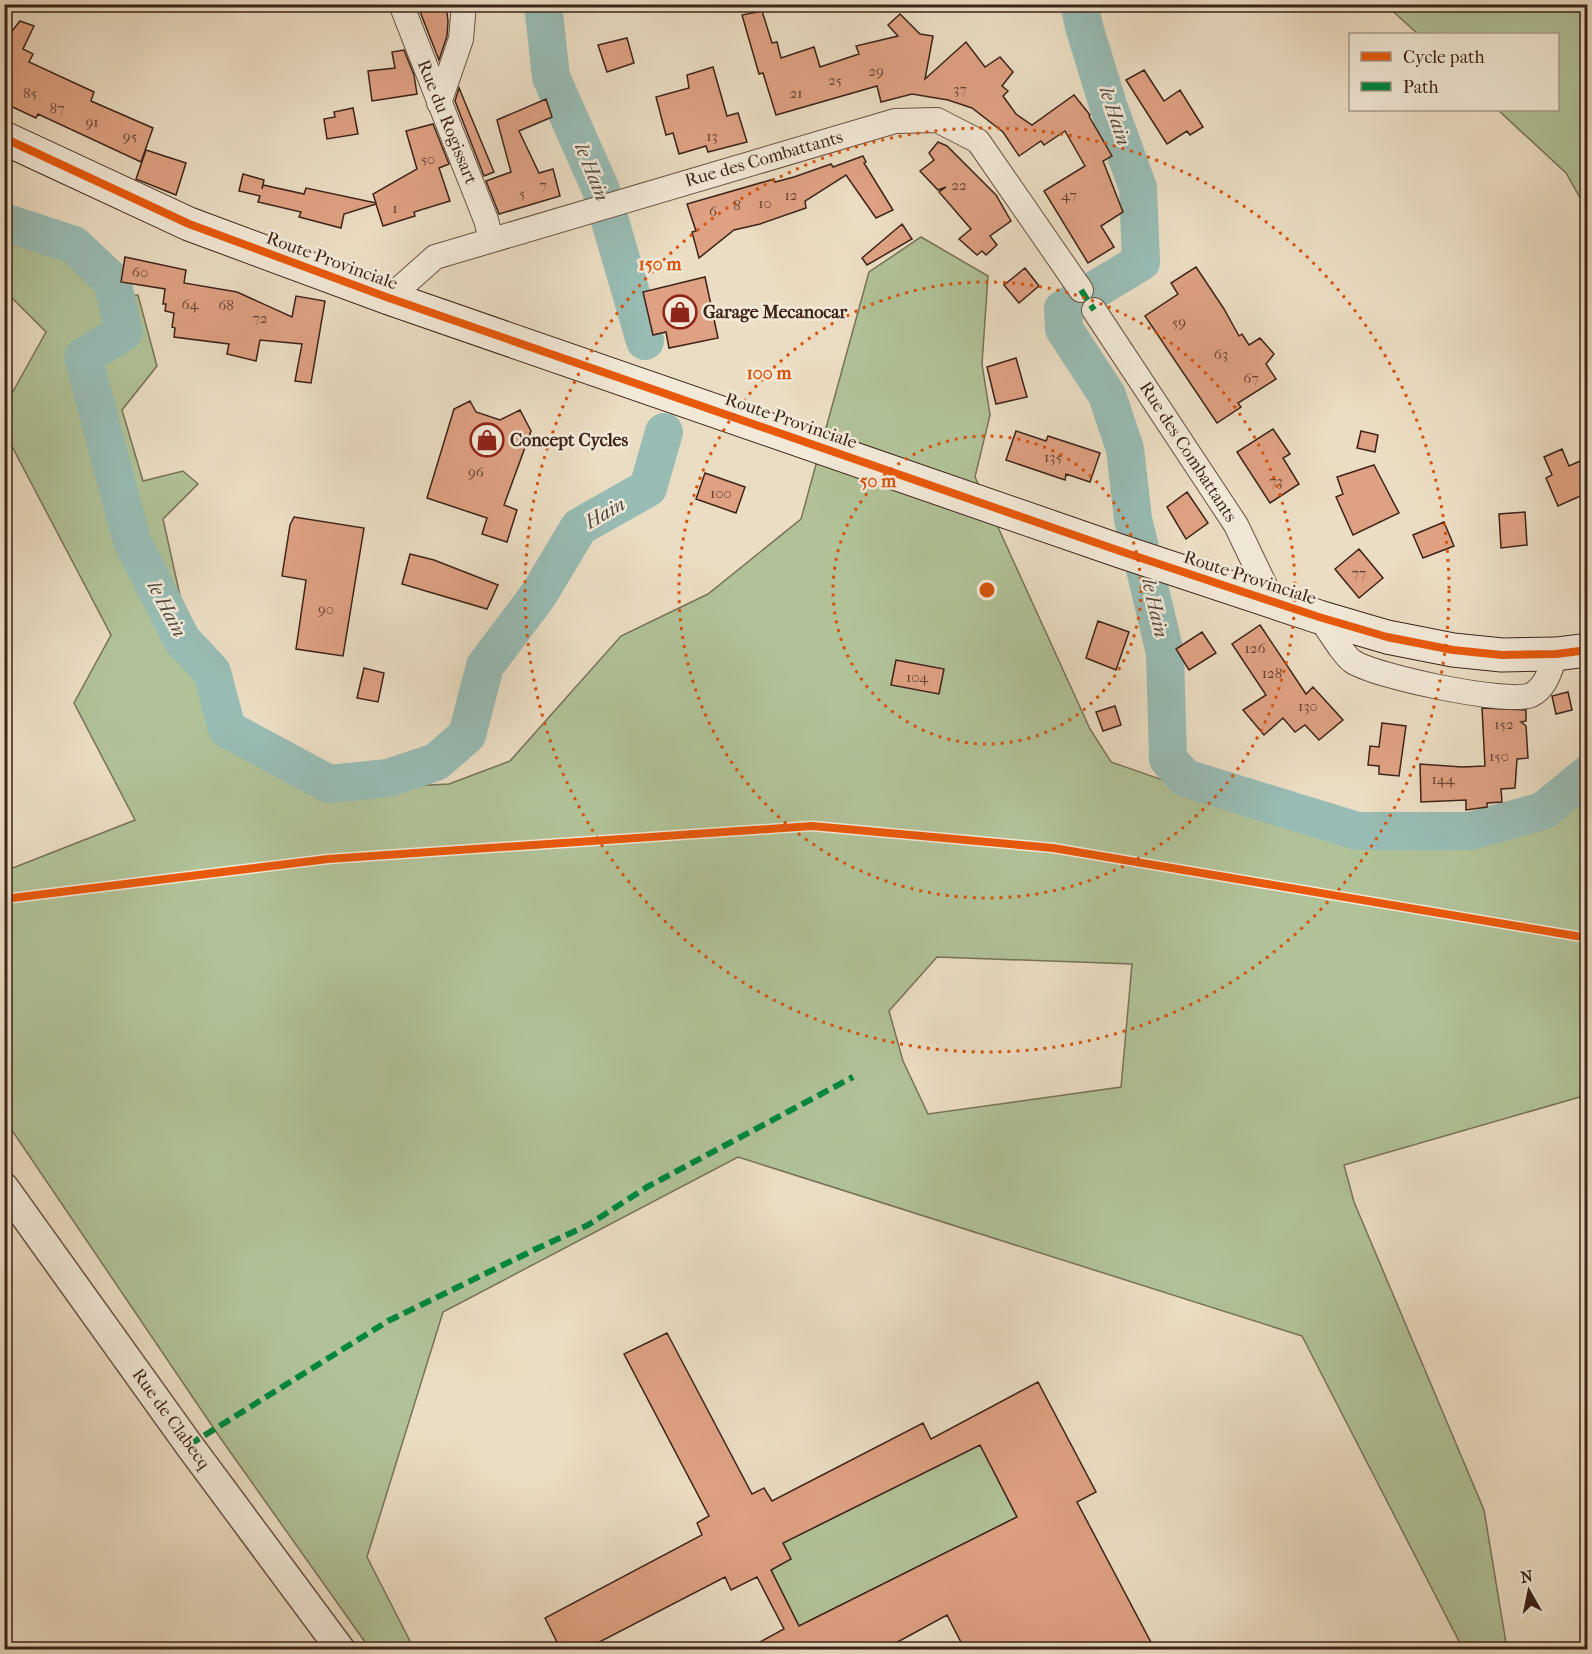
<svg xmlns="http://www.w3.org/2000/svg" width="1592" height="1654" font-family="'IM FELL French Canon',serif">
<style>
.green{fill:#b1c298;stroke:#777258;stroke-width:1.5;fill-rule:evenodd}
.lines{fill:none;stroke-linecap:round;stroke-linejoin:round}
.river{stroke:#98bcb4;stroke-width:38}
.building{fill:#dea183;stroke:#3d2318;stroke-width:1.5;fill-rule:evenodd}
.minor-casing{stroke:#685243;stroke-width:26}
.tertiary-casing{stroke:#685243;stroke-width:31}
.secondary-casing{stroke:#3d2318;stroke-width:35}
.minor{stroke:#f2e9d8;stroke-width:24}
.tertiary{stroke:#f2e9d8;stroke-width:28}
.secondary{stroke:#f2e9d8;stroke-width:33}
.quiet{stroke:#00873e;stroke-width:6;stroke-dasharray:12 6;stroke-linecap:butt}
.cycleway-casing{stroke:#f2e9d8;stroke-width:11}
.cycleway{stroke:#e8590c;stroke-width:8}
.ring{fill:none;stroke:#d7540d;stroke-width:3;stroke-dasharray:3 6}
.labels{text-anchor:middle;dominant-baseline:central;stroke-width:5;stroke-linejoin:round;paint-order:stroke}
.number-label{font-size:15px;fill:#654233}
.street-label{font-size:18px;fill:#3d2318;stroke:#f2e9d8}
.poi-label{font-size:18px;font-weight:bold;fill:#3d2318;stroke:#f2e9d8;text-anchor:start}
.water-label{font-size:20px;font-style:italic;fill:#54493f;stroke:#f2e9d8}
.centre{fill:#d7540d;stroke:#f2e9d8;stroke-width:3}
.ring-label{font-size:18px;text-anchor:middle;font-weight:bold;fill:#d7540d;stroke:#f2e9d8;stroke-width:5;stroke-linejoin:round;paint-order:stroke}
</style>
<rect width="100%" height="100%" fill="#ebddc3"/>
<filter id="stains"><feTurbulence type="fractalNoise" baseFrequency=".00333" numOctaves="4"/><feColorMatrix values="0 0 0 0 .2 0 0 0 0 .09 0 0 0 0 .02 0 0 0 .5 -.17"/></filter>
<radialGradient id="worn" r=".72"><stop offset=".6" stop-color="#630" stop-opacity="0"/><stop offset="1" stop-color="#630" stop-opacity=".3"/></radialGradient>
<path class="green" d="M 1386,5 L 1587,5 L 1587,210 L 1566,173 L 1498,110 L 1558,110 L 1558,34 L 1418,34 Z
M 5,232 L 59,255 L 106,298 L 138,295 L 157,366 L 122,410 L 143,481 L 183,471 L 198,484 L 163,519 L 183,609 L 171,650 L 196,663 L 213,721 L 243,753 L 307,791 L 449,784 L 510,761 L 621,636 L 708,594 L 801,519 L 869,272 L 921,237 L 988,276 L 982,364 L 990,415 L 975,477 L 1090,729 L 1111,762 L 1300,828 L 1531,827 L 1587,788 L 1587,1095 L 1344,1165 L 1354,1202 L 1484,1510 L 1507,1649 L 1463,1649 L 1302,1336 L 738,1157 L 443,1312 L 367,1557 L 414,1649 L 370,1649 L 221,1439 L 5,1120 L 5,871 L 135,820 L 74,703 L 111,635 L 5,433 L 5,406 L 46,332 L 5,291 ZM 937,957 L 1132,964 L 1121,1087 L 928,1114 L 903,1061 L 889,1011 Z
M 980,1445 L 1017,1517 L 799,1626 L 771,1570 L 791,1559 L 783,1543 Z"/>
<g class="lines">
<path class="river" d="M 543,4 L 551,77 L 601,190 L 645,341
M 1079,4 L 1085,30 L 1109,108 L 1138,188 L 1141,262 L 1063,309 L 1064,329 L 1107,395 L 1125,449 L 1133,519 L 1165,653 L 1168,759 L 1185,778 L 1357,831 L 1470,831 L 1543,811 L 1588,774
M 4,222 L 74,245 L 112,281 L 124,332 L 83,357 L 132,541 L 182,640 L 212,672 L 227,729 L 329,784 L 388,778 L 436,762 L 467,735 L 485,666 L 539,594 L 579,527 L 648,488 L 664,432"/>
</g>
<path class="building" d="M 417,4 L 446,4 L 448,21 L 447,36 L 439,60 Z
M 762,11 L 772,43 L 777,42 L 781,58 L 814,47 L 820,67 L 859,54 L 856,46 L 898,36 L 888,25 L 900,14 L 920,34 L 933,36 L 925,79 L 966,42 L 985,67 L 1000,57 L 1013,72 L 1002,86 L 1008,91 L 1003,96 L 1016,114 L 1032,125 L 1074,95 L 1090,115 L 1089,116 L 1112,156 L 1103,161 L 1123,212 L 1101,226 L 1114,247 L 1088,263 L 1044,191 L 1085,166 L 1065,131 L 1044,145 L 1041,141 L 1019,156 L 1003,132 L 972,108 L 948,100 L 912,94 L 881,102 L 877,86 L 776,115 L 763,73 L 759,74 L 742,15 Z
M 20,21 L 34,26 L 23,49 L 33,54 L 29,62 L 94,92 L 91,101 L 153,128 L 141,162 L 38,114 L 36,118 L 4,103 L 4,41 Z
M 627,38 L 634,63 L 607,72 L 598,45 Z
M 404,50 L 414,75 L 417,94 L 372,101 L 368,71 L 395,68 L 392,52 Z
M 713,67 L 727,116 L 738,113 L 747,142 L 708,152 L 706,146 L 679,154 L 673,133 L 666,135 L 656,97 L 689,88 L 687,75 Z
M 1144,70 L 1164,101 L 1180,90 L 1203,127 L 1190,135 L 1187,131 L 1167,144 L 1126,80 Z
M 459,88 L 494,172 L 484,176 L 455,101 Z
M 546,99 L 552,117 L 519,131 L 539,173 L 553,169 L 560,196 L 499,214 L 486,181 L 511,172 L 497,120 Z
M 353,108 L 358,134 L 327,139 L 324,119 L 335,117 L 334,112 Z
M 433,124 L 449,164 L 439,168 L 450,201 L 414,212 L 415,216 L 383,226 L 376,204 L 344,214 L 341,228 L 299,217 L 301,212 L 258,202 L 260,196 L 239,191 L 243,174 L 264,180 L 262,189 L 263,185 L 304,194 L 306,188 L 376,203 L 373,194 L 417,169 L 406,131 Z
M 938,142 L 947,146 L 996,195 L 1011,221 L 990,236 L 997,245 L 986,255 L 982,251 L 977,255 L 959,239 L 971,229 L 939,192 L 946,187 L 938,190 L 920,171 L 934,160 L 929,153 Z
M 146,150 L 186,163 L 176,195 L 136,179 Z
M 863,156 L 866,162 L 864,163 L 893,210 L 876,218 L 846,175 L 805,201 L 806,208 L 760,224 L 734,230 L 699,258 L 692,232 L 696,231 L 687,204 L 774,179 L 775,182 L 794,177 L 831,164 L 833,167 Z
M 902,224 L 912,239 L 867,265 L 862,258 Z
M 125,257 L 186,270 L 184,283 L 237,292 L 292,317 L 296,296 L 325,301 L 311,383 L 295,381 L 302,344 L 260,340 L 256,361 L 227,354 L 229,344 L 174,337 L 175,328 L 172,327 L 174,313 L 165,311 L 166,304 L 163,304 L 165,289 L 121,282 Z
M 1196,267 L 1224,309 L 1239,336 L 1242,334 L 1249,345 L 1260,338 L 1274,354 L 1266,364 L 1276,379 L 1238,403 L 1241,407 L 1217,423 L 1145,316 L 1178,294 L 1171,283 Z
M 1025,268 L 1039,286 L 1019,303 L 1004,285 Z
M 705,277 L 718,338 L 669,348 L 666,332 L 653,335 L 643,292 Z
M 1016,358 L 1027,397 L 996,404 L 987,367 Z
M 470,401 L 476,412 L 500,420 L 520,410 L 531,431 L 504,505 L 517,510 L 507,542 L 482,534 L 487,518 L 427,498 L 454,409 Z
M 1273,429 L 1290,454 L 1283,458 L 1299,484 L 1270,503 L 1237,452 Z
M 1016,431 L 1046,441 L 1048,436 L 1100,453 L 1090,482 L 1066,474 L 1065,480 L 1006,460 Z
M 1361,431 L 1378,435 L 1375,452 L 1357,448 Z
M 1562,449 L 1569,466 L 1587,458 L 1587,493 L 1558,506 L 1546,478 L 1552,475 L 1544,457 Z
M 1374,465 L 1399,513 L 1353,535 L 1336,497 L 1343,494 L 1337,477 Z
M 705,473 L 745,487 L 736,513 L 696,499 Z
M 1187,492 L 1208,523 L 1186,539 L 1167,507 Z
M 1525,512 L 1527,545 L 1501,548 L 1499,514 Z
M 294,517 L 364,528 L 343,656 L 296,649 L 306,580 L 282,576 L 290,525 Z
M 1444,522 L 1454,546 L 1423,558 L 1413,535 Z
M 1359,549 L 1383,578 L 1359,598 L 1335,569 Z
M 410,554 L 434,560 L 498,585 L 487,609 L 402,584 Z
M 1098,621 L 1129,632 L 1116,670 L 1086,658 Z
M 1260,625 L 1306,694 L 1313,687 L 1343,720 L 1319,740 L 1305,725 L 1295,732 L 1283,718 L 1264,735 L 1243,710 L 1266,695 L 1232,644 Z
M 1202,632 L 1216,653 L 1189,670 L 1176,649 Z
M 896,660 L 944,669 L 939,694 L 891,685 Z
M 364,668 L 384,673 L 378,702 L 357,698 Z
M 1568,692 L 1572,710 L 1556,714 L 1552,696 Z
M 1115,706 L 1121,725 L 1103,731 L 1096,712 Z
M 1482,708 L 1526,710 L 1526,721 L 1521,722 L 1526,726 L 1528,758 L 1517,759 L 1515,788 L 1501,789 L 1502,802 L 1487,803 L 1487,807 L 1466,810 L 1466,800 L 1421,802 L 1420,764 L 1462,767 L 1485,766 Z
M 1382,723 L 1406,726 L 1399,776 L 1379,774 L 1379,766 L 1368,765 L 1370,746 L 1379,747 Z
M 667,1333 L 752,1494 L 764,1488 L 772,1501 L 923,1423 L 931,1439 L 1038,1382 L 1096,1492 L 1077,1502 L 1155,1650 L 965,1650 L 947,1615 L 883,1650 L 745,1650 L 784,1629 L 757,1577 L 731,1590 L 725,1577 L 584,1650 L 561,1650 L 545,1618 L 702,1535 L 697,1523 L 709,1516 L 624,1354 ZM 980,1445 L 1017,1517 L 799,1626 L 771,1570 L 791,1559 L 783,1543 Z"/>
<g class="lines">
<g class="minor-casing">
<path id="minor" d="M 401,4 L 486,220 L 491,239
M 439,103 L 461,39 L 464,4
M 389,298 L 435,257 L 895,121 L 937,120 L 978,141 L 1081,290
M 1094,310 L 1236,525 L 1272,600
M 1319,617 C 1327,627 1343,655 1352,661 C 1372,676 1509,705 1531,695 C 1547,687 1550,669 1556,654"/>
</g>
<g class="tertiary-casing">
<path id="tertiary" d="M 4,1187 L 189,1445 L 341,1650"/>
</g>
<g class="secondary-casing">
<path id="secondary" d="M 4,138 L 189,224 L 389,298 L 1120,551 L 1319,617 L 1387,637 L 1453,650 L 1502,655 L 1556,654 L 1588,650"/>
</g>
<use href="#minor" class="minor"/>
<use href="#tertiary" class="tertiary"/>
<use href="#secondary" class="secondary"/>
<path class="quiet" d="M 1081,290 L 1094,310
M 189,1445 L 388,1321 L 538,1248 L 588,1225 L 647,1187 L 853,1077"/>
<g class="cycleway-casing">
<path id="cycleway" d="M 4,138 L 189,224 L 389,298 L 1120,551 L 1319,617 L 1387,637 L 1453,650 L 1502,655 L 1556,654 L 1588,650
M 4,899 L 328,859 L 812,826 L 1053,848 L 1588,938"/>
</g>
<use href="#cycleway" class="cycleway"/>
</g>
<g class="ring">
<circle cx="987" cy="590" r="154"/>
<circle cx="987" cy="590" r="308"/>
<circle cx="987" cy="590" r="462"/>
</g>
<defs>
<g id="shop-ring" transform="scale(1.725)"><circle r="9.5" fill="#f2e9d8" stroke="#8f2418" stroke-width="1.5"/><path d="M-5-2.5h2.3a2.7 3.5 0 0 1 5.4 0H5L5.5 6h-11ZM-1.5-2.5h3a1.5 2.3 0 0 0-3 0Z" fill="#8f2418"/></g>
</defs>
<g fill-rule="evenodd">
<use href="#shop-ring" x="680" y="312"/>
<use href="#shop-ring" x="487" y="440"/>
</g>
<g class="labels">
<g class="number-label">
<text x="876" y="71">29</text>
<text x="835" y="80">25</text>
<text x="960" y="89">37</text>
<text x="30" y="93">85</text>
<text x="796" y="93">21</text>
<text x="57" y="108">87</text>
<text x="92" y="122">91</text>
<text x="130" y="136">95</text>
<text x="712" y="136">13</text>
<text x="428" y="159">50</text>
<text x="543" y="185">7</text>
<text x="959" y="185">22</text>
<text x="522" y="193">5</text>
<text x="791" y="195">12</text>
<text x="1069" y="195">47</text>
<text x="765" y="203">10</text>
<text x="737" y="205">8</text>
<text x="395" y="208">1</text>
<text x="713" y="211">6</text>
<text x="140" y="272">60</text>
<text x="190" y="304">64</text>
<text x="226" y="305">68</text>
<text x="260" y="318">72</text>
<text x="1179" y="322">59</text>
<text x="1221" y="354">63</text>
<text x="1251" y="378">67</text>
<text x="1053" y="457">135</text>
<text x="476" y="472">96</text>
<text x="1276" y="481">73</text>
<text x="721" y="493">100</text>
<text x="1359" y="573">77</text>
<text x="326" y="609">90</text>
<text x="1255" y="648">126</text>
<text x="1272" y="673">128</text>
<text x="917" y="677">104</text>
<text x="1308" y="706">130</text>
<text x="1504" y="724">152</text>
<text x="1499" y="756">150</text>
<text x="1443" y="779">144</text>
</g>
<g class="street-label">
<text transform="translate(447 122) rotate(68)">Rue du Rogissart</text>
<text transform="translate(764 159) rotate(-16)">Rue des Combattants</text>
<text transform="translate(332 261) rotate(20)">Route Provinciale</text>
<text transform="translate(791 421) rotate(19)">Route Provinciale</text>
<text transform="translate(1188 452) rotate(57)">Rue des Combattants</text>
<text transform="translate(1250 578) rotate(18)">Route Provinciale</text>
<text transform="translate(171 1419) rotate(54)">Rue de Clabecq</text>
</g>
<g class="poi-label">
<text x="703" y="312">Garage Mecanocar</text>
<text x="510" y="440">Concept Cycles</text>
</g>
<g class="water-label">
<text transform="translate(1115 116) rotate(72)">le Hain</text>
<text transform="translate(592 172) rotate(68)">le Hain</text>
<text transform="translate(605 513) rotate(-30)">Hain</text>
<text transform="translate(1155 608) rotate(77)">le Hain</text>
<text transform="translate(167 609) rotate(62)">le Hain</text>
</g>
</g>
<circle cx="987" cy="590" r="9" class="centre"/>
<g class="ring-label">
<text x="660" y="270">150 m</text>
<text x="769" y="379">100 m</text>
<text x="878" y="487">50 m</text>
</g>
<rect width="1592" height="1654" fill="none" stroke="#ebddc3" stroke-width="24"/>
<rect x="6" y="6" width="1580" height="1642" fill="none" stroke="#3d2318" stroke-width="3"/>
<rect x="12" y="12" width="1568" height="1630" fill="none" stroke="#3d2318" stroke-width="1.5"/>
<rect x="1349" y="33" width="210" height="78" fill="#f2e9d8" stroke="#aa9a8b" stroke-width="1.5"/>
<rect x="1361" y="52" width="30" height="9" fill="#e8590c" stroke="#aa9a8b" stroke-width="1.5"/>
<text x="1403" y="63" font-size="18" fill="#3d2318">Cycle path</text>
<rect x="1361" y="82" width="30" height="9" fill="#00873e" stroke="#aa9a8b" stroke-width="1.5"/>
<text x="1403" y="93" font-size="18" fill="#3d2318">Path</text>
<g transform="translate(1529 1591) rotate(351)" stroke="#f2e9d8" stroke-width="4.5" paint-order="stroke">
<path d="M0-4.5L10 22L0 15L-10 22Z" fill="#3d2318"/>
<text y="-9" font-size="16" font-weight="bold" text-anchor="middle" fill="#3d2318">N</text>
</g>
<rect width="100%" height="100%" filter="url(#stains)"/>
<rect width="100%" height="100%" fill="url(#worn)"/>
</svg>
